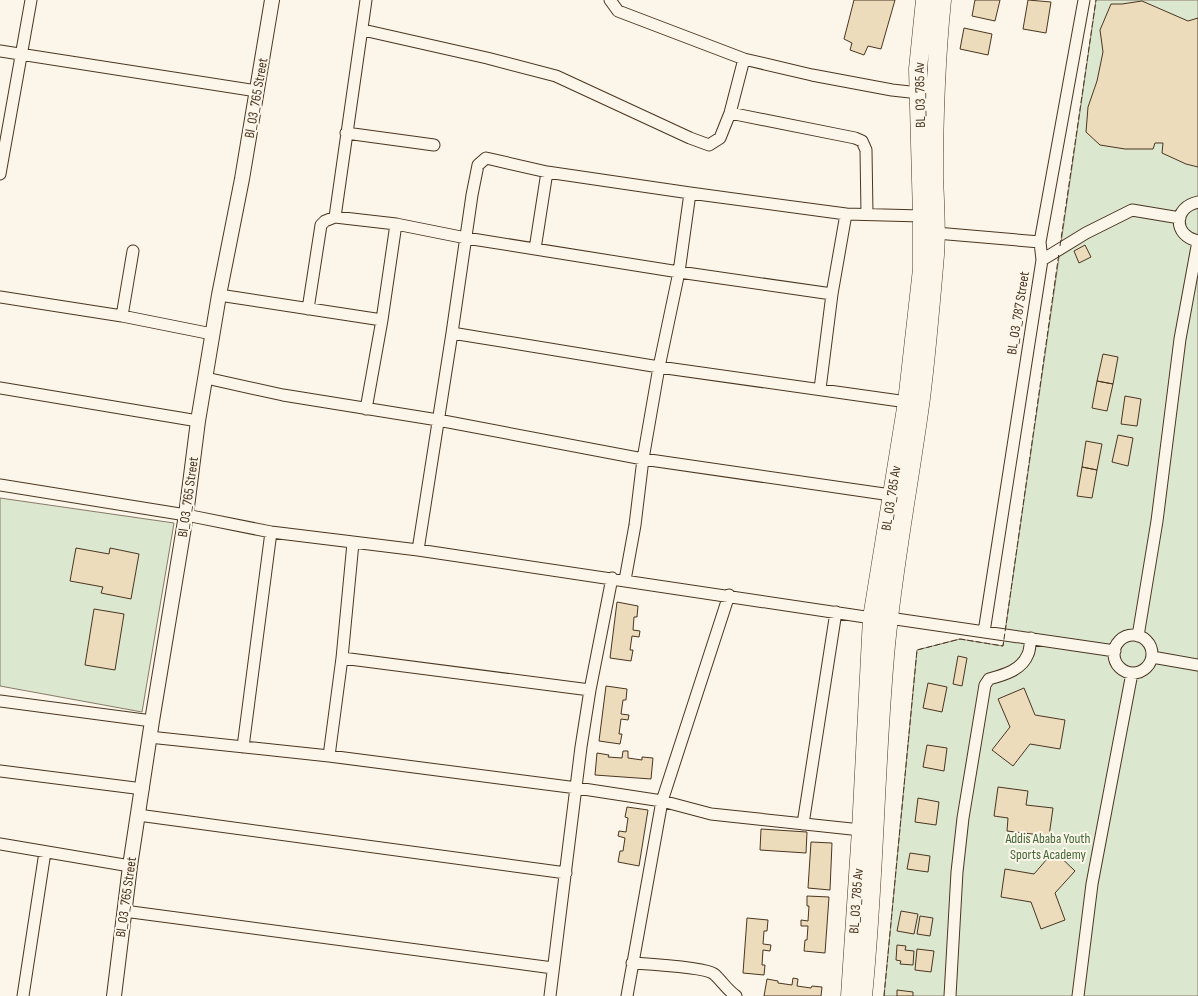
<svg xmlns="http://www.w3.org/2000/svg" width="1198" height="996" font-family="'Sofia Sans Condensed',sans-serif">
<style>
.green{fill:#dce7d0;stroke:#887966}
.building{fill:#ecdcbc;stroke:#4a3520}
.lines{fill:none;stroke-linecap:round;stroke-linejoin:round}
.minor-casing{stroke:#4a3520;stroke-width:13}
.tertiary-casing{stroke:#4a3520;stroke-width:16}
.primary-casing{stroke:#4a3520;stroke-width:19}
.minor{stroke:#fbf6e9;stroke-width:11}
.tertiary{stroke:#fbf6e9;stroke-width:14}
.primary{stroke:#fbf6e9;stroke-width:18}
.fence{stroke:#4a3520;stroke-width:1;stroke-dasharray:6 2.5;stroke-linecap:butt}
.labels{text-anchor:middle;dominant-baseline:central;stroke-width:4;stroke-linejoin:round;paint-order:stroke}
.street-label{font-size:14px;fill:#4a3520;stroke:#fbf6e9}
.park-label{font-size:14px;fill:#436837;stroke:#fbf6e9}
</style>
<rect width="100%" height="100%" fill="#fbf6e9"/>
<path class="green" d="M 1096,0 L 1198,0 L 1198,996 L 884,996 L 917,650 L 960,639 L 1003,646 Z
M 0,498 L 174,523 L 142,712 L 0,686 Z"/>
<path class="building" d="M 854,0 L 895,0 L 881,49 L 868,46 L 864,55 L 850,50 L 852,43 L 844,39 Z
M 975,0 L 1000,0 L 995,21 L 972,16 Z
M 1028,0 L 1051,2 L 1046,33 L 1023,29 Z
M 1142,1 L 1188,21 L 1198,18 L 1198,167 L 1186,164 L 1162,153 L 1163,143 L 1155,143 L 1153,149 L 1125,149 L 1100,145 L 1086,132 L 1088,107 L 1097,81 L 1103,52 L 1100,30 L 1111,4 L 1122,4 Z
M 964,28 L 992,34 L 988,55 L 960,49 Z
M 1085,245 L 1091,257 L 1079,263 L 1074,251 Z
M 1103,354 L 1118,357 L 1113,384 L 1097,381 Z
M 1097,381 L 1113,384 L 1107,411 L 1092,408 Z
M 1125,396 L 1141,399 L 1137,426 L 1121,424 Z
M 1118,435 L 1133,438 L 1128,466 L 1112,462 Z
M 1086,441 L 1102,444 L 1097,470 L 1082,467 Z
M 1082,467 L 1097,470 L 1092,498 L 1077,496 Z
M 76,548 L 109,554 L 110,548 L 139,554 L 131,599 L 101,593 L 103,587 L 70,581 Z
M 617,602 L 638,606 L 637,617 L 634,617 L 633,630 L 640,631 L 639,637 L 632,636 L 630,650 L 633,650 L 631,661 L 610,658 Z
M 94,609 L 124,614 L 115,670 L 85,665 Z
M 958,656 L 967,658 L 962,686 L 953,684 Z
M 928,683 L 947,687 L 942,712 L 923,708 Z
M 606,686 L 627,689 L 626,700 L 623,700 L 621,714 L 629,715 L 628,720 L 621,719 L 619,734 L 622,734 L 620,744 L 599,741 Z
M 1024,688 L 1035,715 L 1065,720 L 1060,749 L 1030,744 L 1013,766 L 992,750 L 1010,727 L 998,699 Z
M 927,745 L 947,748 L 944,771 L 923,767 Z
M 623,751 L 628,751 L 628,758 L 642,760 L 642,757 L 653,758 L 651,779 L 595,775 L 597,753 L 609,755 L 608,757 L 622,758 Z
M 998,787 L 1028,791 L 1026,805 L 1053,808 L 1049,836 L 1007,831 L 1008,818 L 994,816 Z
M 918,798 L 939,802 L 936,825 L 915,822 Z
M 627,807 L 648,810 L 639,866 L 618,862 L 620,851 L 623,851 L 625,838 L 618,836 L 619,831 L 626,832 L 628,818 L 625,817 Z
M 761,829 L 807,832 L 806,853 L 760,850 Z
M 811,842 L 832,843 L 830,890 L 808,888 Z
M 1054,851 L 1075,871 L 1055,893 L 1065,920 L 1041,929 L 1031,902 L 1001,897 L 1005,869 L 1034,874 Z
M 910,853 L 930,856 L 928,872 L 907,869 Z
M 807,896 L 829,897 L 825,953 L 804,951 L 805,940 L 807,940 L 808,926 L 801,926 L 801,920 L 808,921 L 809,906 L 807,906 Z
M 901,911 L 918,914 L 914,934 L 897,931 Z
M 920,916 L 933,918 L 930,936 L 917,934 Z
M 747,918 L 768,920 L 767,931 L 764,931 L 763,944 L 771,945 L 770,951 L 763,950 L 762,965 L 765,965 L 764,975 L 743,973 Z
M 897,945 L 906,946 L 905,950 L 914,951 L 913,965 L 900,964 L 901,961 L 896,960 Z
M 917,949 L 934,951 L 931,972 L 915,970 Z
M 793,978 L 798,979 L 797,986 L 811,988 L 812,986 L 822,987 L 821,996 L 764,996 L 767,979 L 778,981 L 778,983 L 792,985 Z
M 897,990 L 913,992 L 913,996 L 897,996 Z"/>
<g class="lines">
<g class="minor-casing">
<path id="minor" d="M 610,0 L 618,11 L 744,59 L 812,75 L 892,90 L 919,93
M 363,30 L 487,58 L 556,76 L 690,138 L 709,145 L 720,138 L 730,113 L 744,59
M 0,51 L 257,91
M 730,113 L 855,138 L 862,141 L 866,150 L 867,214
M 346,133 L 434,145
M 0,174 L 31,0
M 1198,202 C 1173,207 1173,236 1198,241
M 335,217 L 366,0
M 936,233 L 1040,242
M 535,249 L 547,172
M 1042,260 L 1086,233 L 1132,210 L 1180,218
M 219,295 L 382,320
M 0,297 L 122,316 L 212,334
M 308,309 L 321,225 L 325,221 L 335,217 L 396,224 L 466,238 L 679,272 L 832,294
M 122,316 L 133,251
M 452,333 L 659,367 L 907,402
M 206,378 L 283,395 L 438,420 L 643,459 L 891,495
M 0,388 L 198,421
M 820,389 L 832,294 L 846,214
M 366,409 L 382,320 L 396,224
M 0,485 L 186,515 L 271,532 L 418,550 L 872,618 L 889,618 L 1115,651
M 418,550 L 452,333 L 472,195 L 478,165 L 486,158 L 547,172 L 690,193 L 846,214 L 922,216
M 625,580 L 635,525 L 643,459 L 659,367 L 679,272 L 690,193
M 984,632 L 1042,260 L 1040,242 L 1084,0
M1114 654a19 19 0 1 1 38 0a19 19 0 1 1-38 0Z
M 1138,636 L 1157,521 L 1180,339 L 1198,241
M 1152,657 L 1198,665
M 342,658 L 590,690
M 0,701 L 152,721
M 149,737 L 329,756 L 577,788 L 662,801 L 711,814 L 861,830
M 243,747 L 271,532
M 329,756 L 342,658 L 353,543
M 0,771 L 143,789
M 138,815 L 566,873
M 803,824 L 836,612
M 0,844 L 130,866
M 124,911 L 553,968
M 632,963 C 647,964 705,967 714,974 C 722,981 727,990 736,996
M 23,996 L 45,852
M 550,996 L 581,747 L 590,690 L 612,578
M 627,996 L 662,801 L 729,595
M 950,996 L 957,872 L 963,818 L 985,685 L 989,679 C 1004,675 1022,670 1028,654 C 1030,650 1030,643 1031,638
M 1078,996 L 1092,884 L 1132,673"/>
</g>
<g class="tertiary-casing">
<path id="tertiary" d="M 114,996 L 130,866 L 152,721 L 186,515 L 198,421 L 219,295 L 242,179 L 272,0"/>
</g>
<g class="primary-casing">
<path id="primary" d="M 850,996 L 861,830 L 872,618 L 907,402 L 922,269 L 922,216 L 918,69 L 925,0
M 863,996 C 875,879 875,762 886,645 C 894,562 910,480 921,398 C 927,350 931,302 935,255 C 937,229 935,203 934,177 C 934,118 936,59 942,0"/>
</g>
<use href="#minor" class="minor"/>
<use href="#tertiary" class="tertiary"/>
<use href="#primary" class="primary"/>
<path class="fence" d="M 1060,246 L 1096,0
M 884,996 L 917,650 L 960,639 L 1003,646 L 1059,253"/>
</g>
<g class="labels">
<g class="street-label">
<text transform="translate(920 95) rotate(-91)">BL_03_785 Av</text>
<text transform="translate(256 98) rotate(-80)">Bl_03_765 Street</text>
<text transform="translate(1018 313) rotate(-81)">BL_03_787 Street</text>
<text transform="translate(188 497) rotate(-82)">Bl_03_765 Street</text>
<text transform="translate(891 498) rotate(-81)">BL_03_785 Av</text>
<text transform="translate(126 897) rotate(-82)">Bl_03_765 Street</text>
<text transform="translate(856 901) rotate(-86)">BL_03_785 Av</text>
</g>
<g class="park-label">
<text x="1048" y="838">Addis Ababa Youth<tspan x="1048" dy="16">Sports Academy</tspan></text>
</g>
</g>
</svg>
